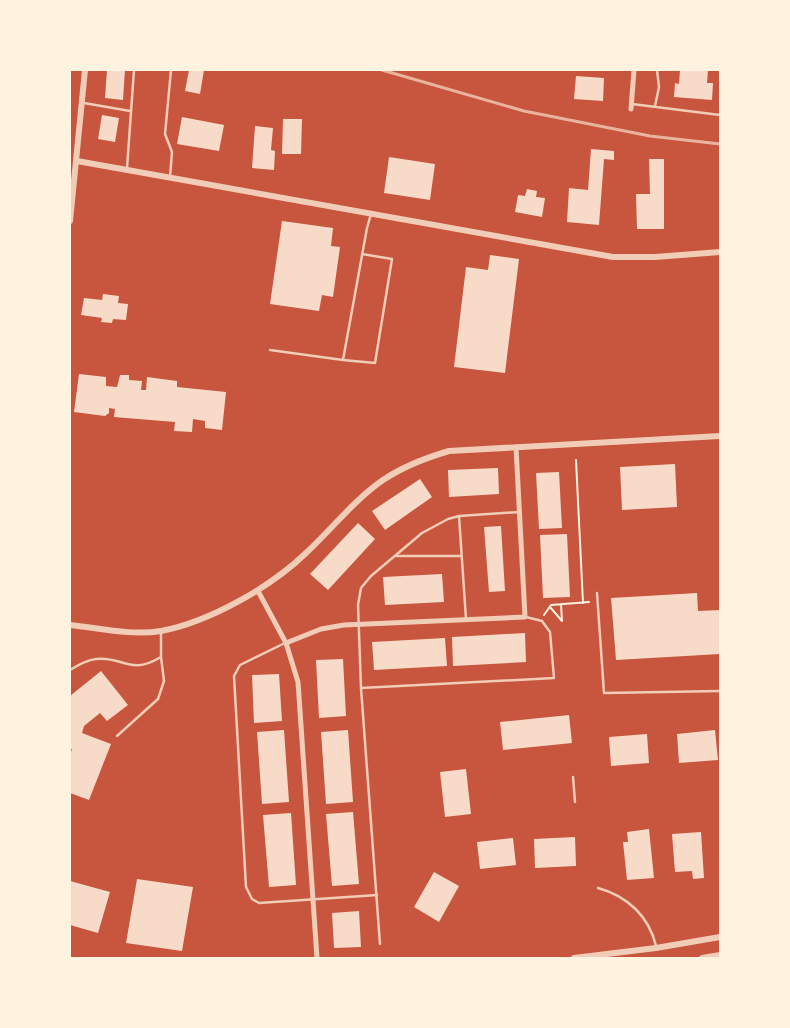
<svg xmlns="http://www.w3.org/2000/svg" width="790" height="1028" font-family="Manrope,sans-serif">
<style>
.building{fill:#f7dbc8}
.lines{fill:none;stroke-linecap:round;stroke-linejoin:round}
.path{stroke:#fff3e0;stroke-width:2}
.service{stroke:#f1ccb7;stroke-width:2.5}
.minor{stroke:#f1ccb7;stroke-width:5}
.tertiary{stroke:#f1ccb7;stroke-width:6}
.rail{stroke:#e9b49f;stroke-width:3}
</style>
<rect width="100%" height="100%" fill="#c8553d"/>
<path class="building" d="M 107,70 L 125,70 L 123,100 L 105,98 Z
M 189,70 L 204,70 L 200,94 L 185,91 Z
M 680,70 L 708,70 L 707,83 L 713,83 L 712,100 L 674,97 L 675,83 L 679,84 Z
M 576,76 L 604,78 L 603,101 L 574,99 Z
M 102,115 L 119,118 L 115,142 L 98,139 Z
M 182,117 L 224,125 L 219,151 L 177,144 Z
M 283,119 L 302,119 L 301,154 L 282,154 Z
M 255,126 L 273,128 L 271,150 L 275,151 L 274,170 L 252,168 Z
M 591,149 L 614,151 L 614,160 L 604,159 L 599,225 L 567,222 L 569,188 L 588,190 Z
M 389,157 L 435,164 L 430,200 L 384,193 Z
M 649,159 L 664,159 L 664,229 L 637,229 L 636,194 L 650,194 Z
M 527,189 L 537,191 L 536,197 L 545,198 L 542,217 L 515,212 L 518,195 L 525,196 Z
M 282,221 L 333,228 L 331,246 L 340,247 L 333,297 L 322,295 L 319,311 L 270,304 Z
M 490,255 L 519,259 L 505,373 L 454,367 L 466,267 L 488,270 Z
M 103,294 L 119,296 L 118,303 L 128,304 L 126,320 L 113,319 L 112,323 L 101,322 L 102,318 L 81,315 L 84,298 L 102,300 Z
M 79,374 L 106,377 L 106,386 L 117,387 L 120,375 L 129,375 L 129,380 L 142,381 L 141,390 L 146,390 L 147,377 L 177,381 L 177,387 L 226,392 L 222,430 L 205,428 L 205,421 L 193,419 L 192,432 L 174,431 L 175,422 L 114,417 L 115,409 L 109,408 L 109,413 L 105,416 L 74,412 Z
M 675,464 L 677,507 L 622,510 L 620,467 Z
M 498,468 L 499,494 L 449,497 L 448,470 Z
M 559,472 L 562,528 L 539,529 L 536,473 Z
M 420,479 L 432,497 L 385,530 L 372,511 Z
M 358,523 L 375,539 L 328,590 L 310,574 Z
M 501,526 L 505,591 L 489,592 L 484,527 Z
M 567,534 L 570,597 L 543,598 L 540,535 Z
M 442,574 L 444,602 L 385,605 L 383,577 Z
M 697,593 L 698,611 L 720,610 L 720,654 L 616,660 L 611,598 Z
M 525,633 L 526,662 L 453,666 L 452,637 Z
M 445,638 L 447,666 L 374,670 L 372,642 Z
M 343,659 L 346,716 L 319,718 L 316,660 Z
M 101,671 L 128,705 L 107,721 L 100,713 L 84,726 L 82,733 L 111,744 L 89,800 L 70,793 L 70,755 L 72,749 L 70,749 L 70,696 Z
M 279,674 L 282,721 L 254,723 L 252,675 Z
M 569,715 L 572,743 L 503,750 L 500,722 Z
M 284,730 L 289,802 L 262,804 L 257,732 Z
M 348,730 L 353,802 L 326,804 L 321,732 Z
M 715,730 L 718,760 L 679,763 L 677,734 Z
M 647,734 L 649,763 L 611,766 L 609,737 Z
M 466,769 L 471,814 L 445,817 L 440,772 Z
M 353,812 L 359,884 L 332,886 L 326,814 Z
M 291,813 L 296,885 L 269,887 L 263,815 Z
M 649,829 L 654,878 L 627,880 L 623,842 L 628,842 L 627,832 Z
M 701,832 L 704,878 L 693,879 L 692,871 L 675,872 L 672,834 Z
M 575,837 L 576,866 L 535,868 L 534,839 Z
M 513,838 L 516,865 L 480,869 L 477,842 Z
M 434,872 L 459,886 L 439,922 L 414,907 Z
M 137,879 L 193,887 L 182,951 L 126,943 Z
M 70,881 L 110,892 L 98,933 L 70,925 Z
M 359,911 L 361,947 L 334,948 L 332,913 Z"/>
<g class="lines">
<path class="path" d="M 576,460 L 583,603
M 550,607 L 562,621 L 561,604
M 544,615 L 551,605 L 589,602"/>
<path class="service" d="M 84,103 L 130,111
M 632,104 L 720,115
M 655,106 L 659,87 L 657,70
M 127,168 L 134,70
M 170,177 L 172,152 L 165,134 L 171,70
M 362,254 L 392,259 L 375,363 L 343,360 L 367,228 L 371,214
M 270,350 L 343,360
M 519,512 L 459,516 L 448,519 L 422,533 L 371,576 L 361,588 L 358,605 L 361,688 L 554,678 L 550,632 L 542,621 L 526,617
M 459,516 L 466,619
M 395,556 L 461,556
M 597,593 L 604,693 L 720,691
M 285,643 L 240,665 L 234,676 L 246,887 L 252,899 L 259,903 L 377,895
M 70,670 C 78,665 87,660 96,659 C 124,656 129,676 161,657 L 161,632
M 361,688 L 380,944
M 117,736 L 158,699 L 164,681 L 161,657
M 573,777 L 575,802
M 598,888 C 627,896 649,916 656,946"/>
<path class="minor" d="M 631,109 L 634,70
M 258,591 L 286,643 L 298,682 L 317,958
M 286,643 L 321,629 L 344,625 L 525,617 L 516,447"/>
<path class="tertiary" d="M 77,161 L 613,257 L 655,257 L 720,252
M 70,221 L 85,70
M 70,625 C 99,628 132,636 161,631 C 209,622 271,587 306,553 C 332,529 354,500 383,480 C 404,466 425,458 449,451 L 720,436
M 574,958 L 656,948 L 720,937
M 702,958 L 720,955"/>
<path class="rail" d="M 382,70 L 524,111 L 650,136 L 720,144"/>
</g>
<rect width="790" height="1028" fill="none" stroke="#fff3e0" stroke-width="142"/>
</svg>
